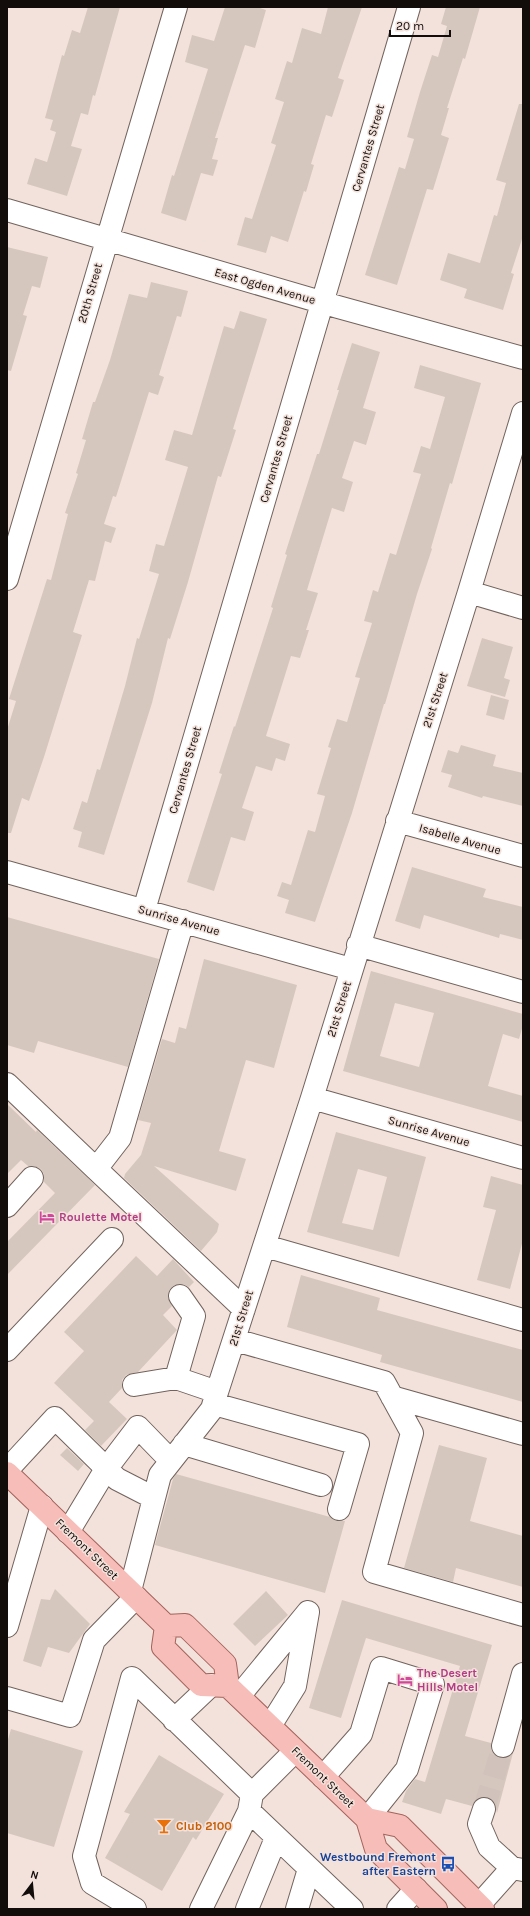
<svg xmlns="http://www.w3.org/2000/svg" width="530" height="1916" font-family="Karla,sans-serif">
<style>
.building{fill:#d6c7be;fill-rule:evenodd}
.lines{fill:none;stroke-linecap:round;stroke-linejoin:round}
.minor-tunnel{stroke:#d1c2bc;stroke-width:22;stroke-dasharray:22 11;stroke-linecap:butt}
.minor-casing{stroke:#72635d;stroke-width:24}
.major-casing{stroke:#a4635c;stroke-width:24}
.minor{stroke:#fff;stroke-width:22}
.major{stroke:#f7bdb8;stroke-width:22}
.labels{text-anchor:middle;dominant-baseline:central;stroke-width:3;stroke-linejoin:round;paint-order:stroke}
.street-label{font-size:12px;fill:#120d0b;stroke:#f3e2db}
.hotel-label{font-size:12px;font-weight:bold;fill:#b23c85;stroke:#f3e2db;text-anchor:start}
.food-label{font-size:12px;font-weight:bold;fill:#c56008;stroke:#f3e2db;text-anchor:start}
.transit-label{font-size:12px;font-weight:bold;fill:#164399;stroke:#f3e2db;text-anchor:end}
</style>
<rect width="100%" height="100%" fill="#f3e2db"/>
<path class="building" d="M 88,7 L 120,7 L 95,96 L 93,95 L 88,115 L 81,113 L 71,146 L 82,149 L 67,196 L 27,184 L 35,158 L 47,162 L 56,132 L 50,130 L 53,120 L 45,118 L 62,55 L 64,56 L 72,30 L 80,33 Z
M 225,7 L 257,7 L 266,10 L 255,48 L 245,45 L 231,88 L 215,138 L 218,138 L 212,159 L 218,160 L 213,176 L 201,173 L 186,221 L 161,213 L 172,175 L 174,176 L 208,69 L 185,62 L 192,35 L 214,41 Z
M 328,7 L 362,7 L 338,78 L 344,80 L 332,117 L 326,115 L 311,164 L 314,165 L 306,192 L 304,191 L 288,242 L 271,236 L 266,253 L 237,245 L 245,217 L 252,219 L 276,145 L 271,143 L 284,102 L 275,99 L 287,61 L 292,63 L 302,28 L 321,34 Z
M 446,7 L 480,7 L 465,59 L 463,58 L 447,108 L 449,108 L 441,135 L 449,138 L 433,190 L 427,189 L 397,285 L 365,275 L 399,167 L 405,169 L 414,139 L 407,137 L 420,92 L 432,55 L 438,57 L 447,26 L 441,24 Z
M 519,104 L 523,104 L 523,236 L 511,273 L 514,274 L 503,310 L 464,298 L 467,289 L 440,280 L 448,253 L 480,263 L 494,215 L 497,216 L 506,183 L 496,180 Z
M 7,247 L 48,257 L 40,288 L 32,286 L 23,315 L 27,316 L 11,371 L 7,370 Z
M 151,282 L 188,291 L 181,317 L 177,316 L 159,375 L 164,377 L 158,395 L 149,392 L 116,497 L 113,496 L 104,524 L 116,528 L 111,543 L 105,541 L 95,581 L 89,580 L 73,632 L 82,635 L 44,757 L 29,801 L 22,798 L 11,833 L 7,833 L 7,730 L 16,701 L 9,699 L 47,579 L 51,580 L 68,514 L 65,513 L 78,474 L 76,473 L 86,440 L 82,439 L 93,402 L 95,402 L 110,360 L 129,294 L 147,298 Z
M 240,311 L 267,319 L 233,429 L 236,430 L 221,477 L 218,476 L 188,582 L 170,639 L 168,638 L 152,703 L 104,855 L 78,847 L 82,832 L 73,829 L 82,801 L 87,803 L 97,769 L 100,770 L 125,686 L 137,638 L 139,639 L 159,574 L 149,571 L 156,544 L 164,546 L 188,467 L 165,460 L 174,430 L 192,435 L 224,326 L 234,329 Z
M 352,343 L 380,352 L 363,408 L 376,412 L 366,445 L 354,441 L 342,478 L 353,482 L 344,512 L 332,508 L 307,590 L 318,593 L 306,630 L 309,630 L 300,658 L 291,656 L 266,736 L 290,744 L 285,761 L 276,758 L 272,771 L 256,766 L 242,808 L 254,812 L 245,841 L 231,837 L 214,891 L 187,882 L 222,774 L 219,773 L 234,726 L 235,727 L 273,608 L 271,607 L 287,555 L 285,554 L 317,454 L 319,454 L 339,390 L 337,390 Z
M 420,365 L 481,383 L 452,484 L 450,483 L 431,548 L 432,549 L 417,594 L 385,704 L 384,704 L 352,813 L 315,922 L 285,913 L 289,900 L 277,896 L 282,882 L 291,885 L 308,830 L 315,832 L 325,796 L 317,794 L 331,748 L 328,747 L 337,719 L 347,722 L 360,678 L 355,677 L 372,623 L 364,621 L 373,590 L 378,592 L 390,553 L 396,555 L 421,474 L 413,472 L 421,446 L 430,449 L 445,397 L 414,388 Z
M 482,638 L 513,647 L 504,678 L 510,680 L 505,697 L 467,686 Z
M 491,695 L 509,700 L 504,720 L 486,715 Z
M 461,745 L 496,755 L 493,766 L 523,773 L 523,806 L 483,796 L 482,798 L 448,787 L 452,775 L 441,772 L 448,750 L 458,753 Z
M 412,867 L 486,889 L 483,897 L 523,907 L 523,940 L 500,934 L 499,938 L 424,915 L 420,929 L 395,921 Z
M 7,917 L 159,959 L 128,1067 L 38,1041 L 34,1053 L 7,1045 Z
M 204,959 L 297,985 L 274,1068 L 246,1060 L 219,1151 L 246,1159 L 236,1191 L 154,1166 L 219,1224 L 217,1232 L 201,1251 L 124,1178 L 125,1174 L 141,1155 L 151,1123 L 138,1120 L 162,1039 L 175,1043 L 179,1027 L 186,1029 Z
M 371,971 L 523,1014 L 523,1025 L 519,1039 L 503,1034 L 488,1086 L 523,1096 L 523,1122 L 343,1071 ZM 395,1003 L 434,1013 L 419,1067 L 380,1056 Z
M 7,1104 L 36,1132 L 37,1130 L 95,1185 L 7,1275 L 7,1242 L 55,1193 L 44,1182 L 44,1174 L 41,1169 L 34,1166 L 28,1166 L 21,1160 L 7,1174 Z
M 336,1132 L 426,1157 L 399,1257 L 307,1232 ZM 358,1169 L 387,1177 L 373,1230 L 342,1223 Z
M 491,1176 L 523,1185 L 523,1240 L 510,1289 L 477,1280 L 496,1210 L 483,1207 Z
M 136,1256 L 157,1276 L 173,1259 L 194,1282 L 189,1287 L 185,1285 L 179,1284 L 173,1286 L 169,1290 L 168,1297 L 172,1306 L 163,1315 L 177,1330 L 138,1372 L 126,1375 L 122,1380 L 122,1388 L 109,1402 L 127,1419 L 101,1446 L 85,1430 L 94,1421 L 54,1383 L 84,1351 L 64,1332 Z
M 301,1275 L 380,1298 L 377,1310 L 523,1350 L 523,1402 L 380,1362 L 382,1355 L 287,1327 Z
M 439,1445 L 487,1458 L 470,1521 L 523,1536 L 523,1587 L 456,1568 L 453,1582 L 404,1568 Z
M 67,1448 L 84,1464 L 78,1471 L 60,1455 Z
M 176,1474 L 330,1517 L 336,1521 L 345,1521 L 325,1593 L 155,1545 L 173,1479 Z
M 55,1589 L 90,1624 L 69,1653 L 48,1647 L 41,1667 L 23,1661 L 41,1599 L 50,1600 Z
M 266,1591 L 288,1615 L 255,1646 L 233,1624 Z
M 342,1600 L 492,1645 L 465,1736 L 491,1743 L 491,1749 L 494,1755 L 499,1758 L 506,1758 L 513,1753 L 497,1813 L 494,1801 L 488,1797 L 481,1797 L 476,1799 L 472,1806 L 446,1799 L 441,1814 L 402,1802 L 406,1791 L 415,1779 L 425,1782 L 460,1666 L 366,1638 L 341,1718 L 309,1708 Z
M 11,1729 L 83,1751 L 54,1847 L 7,1833 L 7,1743 Z
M 159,1755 L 224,1794 L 196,1840 L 193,1837 L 162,1891 L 105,1858 L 130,1814 L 124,1812 Z"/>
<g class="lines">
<path class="minor-tunnel" d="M 484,1809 L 503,1746"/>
<g class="minor-casing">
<path id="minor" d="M 7,210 L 338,307 L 523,358
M 7,579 L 176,7
M 469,592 L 523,608
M 397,821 L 523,856
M 7,872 L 351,969
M 144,910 L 409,7
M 183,921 L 120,1138 L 96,1169 L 244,1309
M 358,945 L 523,992
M 7,1084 L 96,1169
M 312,1098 L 523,1158
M 7,1206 L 32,1178
M 265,1246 L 523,1320
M 180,1296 L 194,1316 L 176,1378 L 217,1392
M 235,1340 L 384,1382 L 412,1433 L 374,1572 L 523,1615
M 7,1350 L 112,1239
M 134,1385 L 176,1378
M 392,1397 L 523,1434
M 214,1404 L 358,1444 L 339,1509
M 184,1444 L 321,1485
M 7,1470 L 55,1418 L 117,1479 L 154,1498
M 68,1532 L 106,1469 L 138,1427 L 171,1461
M 130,1591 L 160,1475 L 212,1409 L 217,1392 L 312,1098 L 469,592 L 523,413
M 7,1626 L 42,1506
M 239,1696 L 308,1612 L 295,1686 L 270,1726
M 7,1698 L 70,1716 L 94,1640 L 136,1597
M 174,1720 L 211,1685
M 503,1746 L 523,1674
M 323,1777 L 361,1734 L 381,1668 L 433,1684 L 407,1769 L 367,1819
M 252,1794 L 295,1751
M 484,1809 L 479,1824 L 489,1847 L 512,1868
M 249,1811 L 352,1909
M 479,1905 L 512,1868 L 523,1870
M 135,1909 L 92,1883 L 84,1856 L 132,1678 L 252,1794 L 249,1811 L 201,1909
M 247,1909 L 276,1838
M 297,1909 L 309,1869
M 398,1909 L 416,1889"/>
</g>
<g class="major-casing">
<path id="major" d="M 7,1473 L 166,1626 L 185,1625 L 225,1664 L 228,1686 L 367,1819 L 376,1849 L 436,1909
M 166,1626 L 163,1647 L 201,1685 L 228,1686
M 367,1819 L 400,1826 L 483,1909"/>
</g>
<use href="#minor" class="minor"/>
<use href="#major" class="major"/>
</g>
<defs>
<g id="hotel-bare" transform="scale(1.2)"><path d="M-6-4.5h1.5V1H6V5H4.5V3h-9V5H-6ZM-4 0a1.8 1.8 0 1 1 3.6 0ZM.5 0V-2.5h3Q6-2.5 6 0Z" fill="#d1479c" stroke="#f3e2db" stroke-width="2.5" paint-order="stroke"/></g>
<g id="bar-bare" transform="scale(1.2)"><path d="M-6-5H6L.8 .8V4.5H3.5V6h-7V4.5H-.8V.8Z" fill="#e8710a" stroke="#f3e2db" stroke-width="2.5" paint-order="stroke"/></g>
<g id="bus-bare" transform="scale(1.2)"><path d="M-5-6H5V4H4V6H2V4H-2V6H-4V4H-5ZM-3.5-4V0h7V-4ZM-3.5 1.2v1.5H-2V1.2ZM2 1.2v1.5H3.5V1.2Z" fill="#1a4fb4" stroke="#f3e2db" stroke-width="2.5" paint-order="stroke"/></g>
</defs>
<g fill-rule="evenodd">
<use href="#hotel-bare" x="47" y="1217"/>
<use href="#hotel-bare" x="405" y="1680"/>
<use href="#bar-bare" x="164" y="1826"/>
<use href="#bus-bare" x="448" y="1864"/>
</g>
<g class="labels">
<g class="street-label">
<text transform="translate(368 148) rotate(-74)">Cervantes Street</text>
<text transform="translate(265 286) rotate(16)">East Ogden Avenue</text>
<text transform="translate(90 293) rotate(-74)">20th Street</text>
<text transform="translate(276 459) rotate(-74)">Cervantes Street</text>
<text transform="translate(435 700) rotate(-72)">21st Street</text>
<text transform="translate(185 770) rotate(-74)">Cervantes Street</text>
<text transform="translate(460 839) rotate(16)">Isabelle Avenue</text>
<text transform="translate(179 920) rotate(16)">Sunrise Avenue</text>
<text transform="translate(339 1009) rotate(-73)">21st Street</text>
<text transform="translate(429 1131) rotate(16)">Sunrise Avenue</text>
<text transform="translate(241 1318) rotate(-73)">21st Street</text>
<text transform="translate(87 1549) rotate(44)">Fremont Street</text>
<text transform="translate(323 1777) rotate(44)">Fremont Street</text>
</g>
<g class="hotel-label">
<text x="59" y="1217">Roulette Motel</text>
<text x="417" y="1673">The Desert<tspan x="417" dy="14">Hills Motel</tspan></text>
</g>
<g class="food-label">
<text x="176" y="1826">Club 2100</text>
</g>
<g class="transit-label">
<text x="436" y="1857">Westbound Fremont<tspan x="436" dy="14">after Eastern</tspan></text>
</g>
</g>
<rect width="530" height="1916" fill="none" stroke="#120d0b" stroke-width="16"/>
<g transform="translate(32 1884) rotate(16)" stroke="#f3e2db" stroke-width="3" paint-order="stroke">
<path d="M0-3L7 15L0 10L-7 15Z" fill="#120d0b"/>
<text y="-6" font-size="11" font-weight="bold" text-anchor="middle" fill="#120d0b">N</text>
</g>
<path d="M390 30v6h60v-6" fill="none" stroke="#120d0b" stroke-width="2"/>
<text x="396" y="30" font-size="12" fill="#120d0b" stroke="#f3e2db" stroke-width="3" paint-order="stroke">20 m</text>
</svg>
